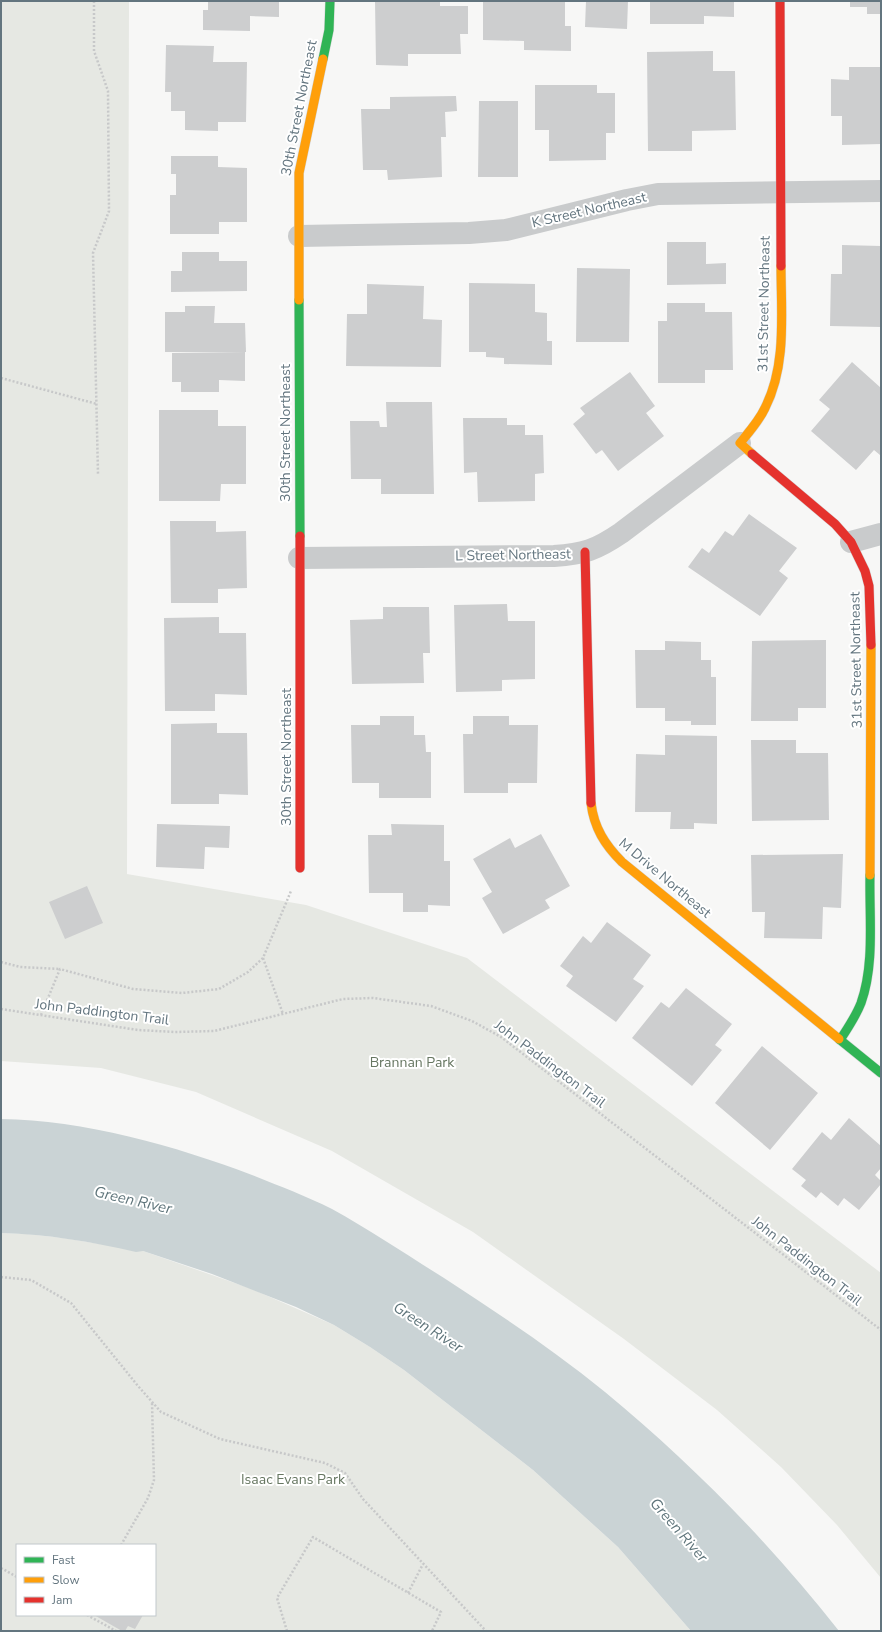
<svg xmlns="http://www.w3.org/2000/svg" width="882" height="1632" font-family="'Nunito Sans',sans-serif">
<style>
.green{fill:#e6e8e3;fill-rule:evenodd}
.water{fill:#cad3d5}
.building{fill:#cdcecf}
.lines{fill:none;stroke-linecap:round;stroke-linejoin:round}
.fast-casing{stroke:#d2d3d4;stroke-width:10}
.slow-casing{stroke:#d2d3d4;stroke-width:10}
.jam-casing{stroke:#d2d3d4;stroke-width:10}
.path{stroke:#c7c8c9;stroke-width:2.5;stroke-dasharray:2 2;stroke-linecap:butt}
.street{stroke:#c9cbcc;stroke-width:22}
.fast{stroke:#30b455;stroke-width:9}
.slow{stroke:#ff9f0a;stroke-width:9}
.jam{stroke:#e5322d;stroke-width:9}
.labels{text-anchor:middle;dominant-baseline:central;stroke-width:4;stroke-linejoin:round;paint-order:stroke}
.street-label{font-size:14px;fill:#63757f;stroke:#fff}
.park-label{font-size:14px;fill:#677762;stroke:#fff}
.water-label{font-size:15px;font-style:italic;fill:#5e747a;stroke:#fff}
</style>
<rect width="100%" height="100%" fill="#f7f7f6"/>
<path class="green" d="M 1,1 L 129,1 L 127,874 L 306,905 L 467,958 L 881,1273 L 881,1578 L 837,1525 L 781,1467 L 717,1410 L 624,1339 L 473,1232 L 332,1151 L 196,1092 L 101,1068 L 1,1061 Z
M 1,1233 L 27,1234 L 63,1238 L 143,1251 L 252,1289 L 334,1325 L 370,1347 L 404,1370 L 533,1470 L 618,1547 L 691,1631 L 1,1631 ZM 17,1545 L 155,1545 L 155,1615 L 17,1615 Z"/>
<path class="water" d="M 1,1119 C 83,1120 176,1146 252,1175 C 279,1186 306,1196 332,1209 C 370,1230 407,1255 444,1278 C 499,1314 554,1350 605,1392 C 691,1463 771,1544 839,1631 L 691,1631 L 618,1547 L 533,1470 L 404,1370 L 370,1347 L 334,1325 L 296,1307 L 212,1274 L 143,1251 L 136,1252 C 92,1242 47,1234 1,1233 Z"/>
<path class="building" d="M 208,1 L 279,1 L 279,17 L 250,16 L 250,31 L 203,30 L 203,10 L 208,10 Z
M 375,1 L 440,1 L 440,6 L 468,6 L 468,34 L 460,34 L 461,54 L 408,54 L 408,66 L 376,65 Z
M 483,1 L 565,1 L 565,26 L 571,26 L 571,51 L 524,50 L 524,41 L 483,40 Z
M 586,1 L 628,1 L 627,29 L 585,27 Z
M 650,1 L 734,1 L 734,17 L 704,16 L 704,24 L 650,24 Z
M 850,1 L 881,1 L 881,14 L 867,14 L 867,7 L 850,7 Z
M 166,45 L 214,46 L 213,62 L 247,62 L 246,122 L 218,122 L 218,131 L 185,130 L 185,111 L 171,111 L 171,92 L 165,92 Z
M 713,51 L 713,71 L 735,71 L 736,130 L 692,131 L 692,151 L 648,151 L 647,52 Z
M 849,67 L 881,67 L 881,144 L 842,145 L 842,116 L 831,116 L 831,79 L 849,80 Z
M 535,85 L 597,85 L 597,93 L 615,93 L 615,133 L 606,133 L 606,160 L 549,161 L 549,130 L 535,130 Z
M 456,96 L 457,111 L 445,112 L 446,137 L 441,137 L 442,177 L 388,180 L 387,170 L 363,170 L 361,109 L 390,109 L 390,97 Z
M 479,101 L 518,101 L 518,177 L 478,177 Z
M 171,156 L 218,156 L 218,167 L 247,168 L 247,222 L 219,222 L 219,234 L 170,234 L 170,195 L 176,195 L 176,174 L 171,174 Z
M 667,242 L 706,242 L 706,264 L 726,263 L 726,284 L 667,285 Z
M 842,245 L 881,246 L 881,327 L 830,326 L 831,274 L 842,274 Z
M 182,252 L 219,252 L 219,261 L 247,261 L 247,291 L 171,292 L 171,271 L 182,271 Z
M 577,268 L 630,269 L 629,342 L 576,342 Z
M 469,283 L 535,284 L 535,312 L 547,313 L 547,341 L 552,341 L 552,365 L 504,364 L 504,358 L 486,357 L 486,352 L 469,352 Z
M 367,284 L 424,286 L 423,319 L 442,320 L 441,367 L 346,366 L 347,314 L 367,314 Z
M 667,303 L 705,303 L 705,312 L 732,312 L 733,370 L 705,370 L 705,383 L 658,383 L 658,321 L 667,321 Z
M 185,306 L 215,306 L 214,323 L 245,323 L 246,352 L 165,352 L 165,312 L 185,312 Z
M 245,352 L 245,381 L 219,380 L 219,392 L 181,392 L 181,382 L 172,382 L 172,353 Z
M 852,362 L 881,388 L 881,454 L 880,455 L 874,450 L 856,470 L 811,431 L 830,409 L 819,400 Z
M 630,372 L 655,406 L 646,413 L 664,436 L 618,471 L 602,450 L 596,454 L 573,424 L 585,414 L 580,408 Z
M 386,402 L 432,402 L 434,494 L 381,494 L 381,479 L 351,479 L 350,421 L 379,421 L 380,427 L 387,427 Z
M 159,410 L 218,410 L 218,426 L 246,426 L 246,484 L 221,484 L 220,501 L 159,501 Z
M 463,418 L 507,418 L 507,425 L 525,425 L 525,435 L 543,435 L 544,473 L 535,474 L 535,501 L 478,502 L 477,472 L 464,473 Z
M 749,514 L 797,548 L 779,571 L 788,578 L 760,616 L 688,567 L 702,548 L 709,553 L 725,531 L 733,536 Z
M 170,521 L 216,521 L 216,532 L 246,531 L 247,588 L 218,589 L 218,603 L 171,603 Z
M 507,604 L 508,621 L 535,621 L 535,679 L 502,680 L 502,691 L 456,692 L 454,605 Z
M 383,607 L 429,607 L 430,653 L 423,653 L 424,683 L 352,684 L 350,620 L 383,619 Z
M 219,617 L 219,633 L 246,633 L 247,695 L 215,694 L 215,711 L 165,711 L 164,618 Z
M 826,640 L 826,708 L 798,708 L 798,721 L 751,721 L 752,641 Z
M 665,641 L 701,642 L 701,660 L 711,660 L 711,677 L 716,677 L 716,725 L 691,725 L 691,721 L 665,721 L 665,708 L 636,708 L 635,650 L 665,650 Z
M 380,716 L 414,716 L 414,735 L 425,735 L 426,752 L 431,752 L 431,798 L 379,798 L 379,783 L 352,783 L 351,725 L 380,725 Z
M 473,716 L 509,716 L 509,725 L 538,725 L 537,783 L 508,783 L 508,793 L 464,793 L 463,734 L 473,734 Z
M 217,723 L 217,733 L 247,733 L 248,795 L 219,794 L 219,804 L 171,804 L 171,724 Z
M 665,735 L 717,736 L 717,824 L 694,823 L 694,829 L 670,829 L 671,812 L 635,812 L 636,754 L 665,755 Z
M 751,740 L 796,740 L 796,753 L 828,753 L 829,820 L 752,821 Z
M 157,824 L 230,826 L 229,848 L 205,847 L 204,869 L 156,867 Z
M 391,824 L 444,825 L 444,861 L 450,861 L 450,906 L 428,905 L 428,912 L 403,912 L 403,893 L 369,893 L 368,835 L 392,835 Z
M 541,834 L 570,886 L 545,900 L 550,908 L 503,934 L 482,898 L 492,892 L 473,859 L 510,838 L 515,848 Z
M 843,854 L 841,908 L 823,907 L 822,939 L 764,938 L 765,912 L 752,912 L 751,855 Z
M 87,886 L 103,923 L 65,939 L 49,902 Z
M 607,922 L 651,955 L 633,979 L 644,986 L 616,1022 L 566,986 L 573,976 L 560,966 L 583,936 L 591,943 Z
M 686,988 L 732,1024 L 715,1045 L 722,1050 L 692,1086 L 632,1038 L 661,1002 L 669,1008 Z
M 762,1046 L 818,1093 L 770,1150 L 715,1103 Z
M 849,1118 L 881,1146 L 881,1168 L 875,1175 L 881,1181 L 881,1184 L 859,1210 L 844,1198 L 838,1206 L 821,1192 L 816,1198 L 801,1186 L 806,1180 L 792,1169 L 822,1132 L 831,1140 Z
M 94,1615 L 143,1615 L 135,1629 L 128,1626 L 125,1631 L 122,1631 Z"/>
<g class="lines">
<g class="fast-casing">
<path id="fast" d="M 323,59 L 329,30 L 330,1
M 299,300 L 300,536
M 839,1039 L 881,1073
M 840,1040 C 848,1028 856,1016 861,1003 C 875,964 869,916 870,875"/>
</g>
<g class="slow-casing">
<path id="slow" d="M 299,300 L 299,173 L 323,59
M 752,454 L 740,443 C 749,432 759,421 765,408 C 787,365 781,313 781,266
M 591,803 C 594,828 605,845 622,862 L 839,1039
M 870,875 L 871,645"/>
</g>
<g class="jam-casing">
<path id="jam" d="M 780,1 L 781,266
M 752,454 L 835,524 L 851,542 L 865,571 L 869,586 L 871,645
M 300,536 L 300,868
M 585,552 L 591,803"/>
</g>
<path class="path" d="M 94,1 L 94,51 L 108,91 L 109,211 L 93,253 L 98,474
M 1,378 L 97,404
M 263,958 L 283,1014
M 1,962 L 20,967 L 60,969
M 1,1009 L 138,1030 L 175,1032 L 214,1031 L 343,999 L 373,998 L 431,1006 L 472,1021 L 501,1037 L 881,1330
M 41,1015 L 60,969 L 133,989 L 182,993 L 219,989 L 248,972 L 263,958 L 291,891
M 1,1277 L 31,1280 L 71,1303 L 138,1386 L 161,1412 L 220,1439 L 325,1463 L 345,1473 L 363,1499 L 486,1631
M 121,1545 L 148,1498 L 154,1480 L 152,1402
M 1,1568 L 17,1577
M 408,1593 L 423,1564
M 87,1615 L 116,1631
M 287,1631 L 277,1598 L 313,1537 L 441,1612 L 432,1631"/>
<path class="street" d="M 299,236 L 469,233 L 506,230 L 627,200 L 658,194 L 881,191
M 851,542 L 881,534
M 299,558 L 554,556 C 584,554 596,550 621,533 L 740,443"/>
<use href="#fast" class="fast"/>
<use href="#slow" class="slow"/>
<use href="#jam" class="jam"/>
</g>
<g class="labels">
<g class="street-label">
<text transform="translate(299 108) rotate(-79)">30th Street Northeast</text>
<text transform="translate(589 210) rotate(-13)">K Street Northeast</text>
<text transform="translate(764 304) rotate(-89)">31st Street Northeast</text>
<text transform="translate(285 433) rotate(-90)">30th Street Northeast</text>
<text transform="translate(513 555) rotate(-1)">L Street Northeast</text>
<text transform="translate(856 660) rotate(-91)">31st Street Northeast</text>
<text transform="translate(286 757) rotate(-90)">30th Street Northeast</text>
<text transform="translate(665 878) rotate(40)">M Drive Northeast</text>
<text transform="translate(102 1012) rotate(7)">John Paddington Trail</text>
<text transform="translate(550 1064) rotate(37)">John Paddington Trail</text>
<text transform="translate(807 1261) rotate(38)">John Paddington Trail</text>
</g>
<g class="park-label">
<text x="412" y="1062">Brannan Park</text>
<text x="293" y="1479">Isaac Evans Park</text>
</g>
<g class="water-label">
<text transform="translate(133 1200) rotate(13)">Green River</text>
<text transform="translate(428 1327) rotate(33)">Green River</text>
<text transform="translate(679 1530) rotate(49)">Green River</text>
</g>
</g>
<rect width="882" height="1632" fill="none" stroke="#63757f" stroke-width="4"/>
<rect x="16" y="1544" width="140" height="72" fill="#ffffff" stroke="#c1c8cc"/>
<rect x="24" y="1557" width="20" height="6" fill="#30b455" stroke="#c1c8cc"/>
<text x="52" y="1564" font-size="12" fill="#63757f">Fast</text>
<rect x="24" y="1577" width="20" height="6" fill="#ff9f0a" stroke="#c1c8cc"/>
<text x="52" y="1584" font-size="12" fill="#63757f">Slow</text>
<rect x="24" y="1597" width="20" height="6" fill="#e5322d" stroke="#c1c8cc"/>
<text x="52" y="1604" font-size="12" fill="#63757f">Jam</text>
</svg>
